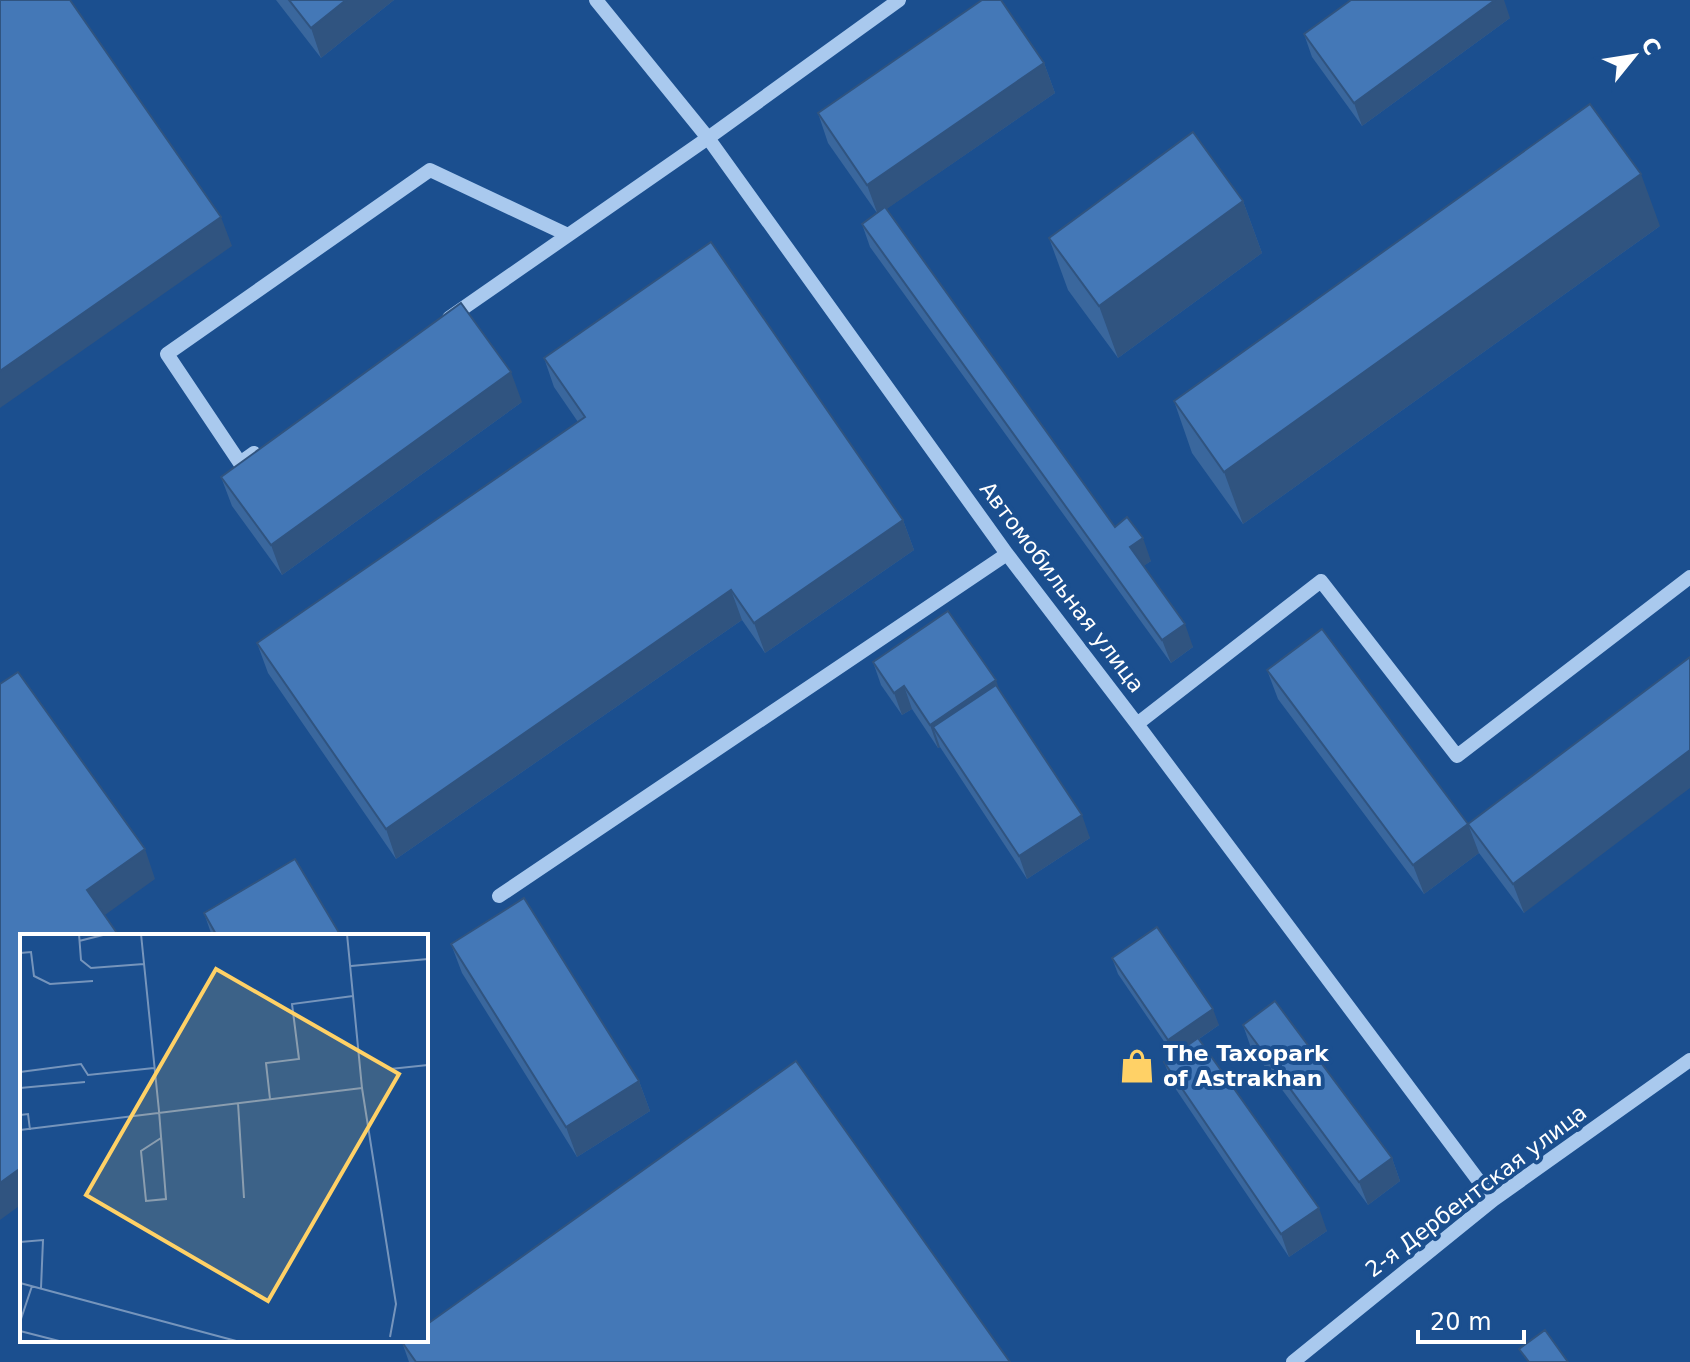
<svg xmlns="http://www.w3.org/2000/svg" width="1690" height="1362" font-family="'DejaVu Sans',sans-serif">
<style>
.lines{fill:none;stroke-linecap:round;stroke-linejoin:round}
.minor{stroke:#a9c9ee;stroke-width:14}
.wall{fill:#3a679d}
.shaded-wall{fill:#305480}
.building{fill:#4478b7;stroke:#305480;stroke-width:2}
.labels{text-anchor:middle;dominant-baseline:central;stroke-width:8;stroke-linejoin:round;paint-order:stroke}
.street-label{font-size:22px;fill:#fff;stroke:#1b4f8f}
.poi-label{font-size:22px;font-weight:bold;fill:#fff;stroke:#1b4f8f;text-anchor:start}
.inset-road{fill:none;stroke:#7695bc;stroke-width:2}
.view{fill:#ffd166;fill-opacity:0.15;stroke:#ffd166;stroke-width:4}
.inset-edge{fill:none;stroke:#fff;stroke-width:4}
</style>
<rect width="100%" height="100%" fill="#1b4f8f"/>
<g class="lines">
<path class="minor" d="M 596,0 L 708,138 L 1007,554 L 1137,724 L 1493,1200
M 449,318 L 708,138 L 899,0
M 254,453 L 240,463 L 167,354 L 430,170 L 568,235
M 1137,724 L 1321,581 L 1457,756 L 1690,577
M 499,896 L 1007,554
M 1293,1362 L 1493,1200 L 1690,1060"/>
</g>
<path class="wall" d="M 276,0 L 394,0 L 321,58 Z
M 1510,18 L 1362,126 L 1312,57 L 1304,34 Z
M 1044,63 L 1055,93 L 886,209 L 1115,527 L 1151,561 L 1143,566 L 1193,647 L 1171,663 L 870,247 L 862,224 L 877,213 L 828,143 L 818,113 Z
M 1243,201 L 1262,253 L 1118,358 L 1068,290 L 1049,238 Z
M 1660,226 L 1243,524 L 1192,453 L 1174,401 Z
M 544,358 L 903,520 L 914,550 L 765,653 L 742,620 L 396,859 L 268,673 L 257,643 L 578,422 L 554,387 Z
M 522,402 L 282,575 L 232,506 L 221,477 Z
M 1690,657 L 1524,913 L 1479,853 L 1424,894 L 1278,699 L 1267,670 L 1468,824 Z
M 873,662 L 999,690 L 1090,838 L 1027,879 L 940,747 L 938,748 L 912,709 L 902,715 L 881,685 Z
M 204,913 L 341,936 L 212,936 Z
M 451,944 L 639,1081 L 650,1111 L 577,1157 L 462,973 Z
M 1112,958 L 1219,1025 L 1199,1039 L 1327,1231 L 1289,1257 L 1173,1085 L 1164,1062 L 1174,1056 L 1118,974 Z
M 1243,1025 L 1392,1158 L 1400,1181 L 1368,1205 L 1251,1048 Z
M 402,1342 L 1010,1362 L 409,1362 Z"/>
<path class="shaded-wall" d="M 346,0 L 394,0 L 321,58 L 311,28 Z
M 1495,0 L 1504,0 L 1510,18 L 1362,126 L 1354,103 Z
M 1044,63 L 1055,93 L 878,215 L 867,185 Z
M 1641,174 L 1660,226 L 1243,524 L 1224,472 Z
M 1243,201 L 1262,253 L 1118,358 L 1099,306 Z
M 221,217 L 232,246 L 0,408 L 0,371 Z
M 511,372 L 522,402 L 282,575 L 271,545 Z
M 903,520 L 914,550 L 765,653 L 754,623 Z
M 1143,538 L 1151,561 L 1138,570 L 1130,547 Z
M 731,590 L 742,620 L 396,859 L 386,829 Z
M 1185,624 L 1193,647 L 1171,663 L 1162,640 Z
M 996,680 L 1004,703 L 933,727 L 940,747 L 938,748 L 930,725 Z
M 904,686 L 912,709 L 902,715 L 894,693 Z
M 1690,750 L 1690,788 L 1524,913 L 1513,884 Z
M 1082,815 L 1090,838 L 1027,879 L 1019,856 Z
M 1468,824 L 1479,853 L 1424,894 L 1413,865 Z
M 145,849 L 155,879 L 98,920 L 87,890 Z
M 1213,1009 L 1219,1025 L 1174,1056 L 1168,1040 Z
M 639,1081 L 650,1111 L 577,1157 L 566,1127 Z
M 1392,1158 L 1400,1181 L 1368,1205 L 1359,1182 Z
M 22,1167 L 22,1204 L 0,1220 L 0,1183 Z
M 1319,1208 L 1327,1231 L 1289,1257 L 1281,1234 Z"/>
<path class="building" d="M 0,0 L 70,0 L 221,217 L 0,371 Z
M 289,0 L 346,0 L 311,28 Z
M 982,0 L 1001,0 L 1044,63 L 867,185 L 818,113 Z
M 1351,0 L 1495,0 L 1354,103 L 1304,34 Z
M 1590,104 L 1641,174 L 1224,472 L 1174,401 Z
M 1193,132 L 1243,201 L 1099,306 L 1049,238 Z
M 885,207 L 1115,527 L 1127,517 L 1143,538 L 1130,547 L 1185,624 L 1162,640 L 862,224 Z
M 711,242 L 903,520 L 754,623 L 731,590 L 386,829 L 257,643 L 585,417 L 544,358 Z
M 461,303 L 511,372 L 271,545 L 221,477 Z
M 948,611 L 996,680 L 930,725 L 904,686 L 894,693 L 873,662 Z
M 1322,629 L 1468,824 L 1413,865 L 1267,670 Z
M 1690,657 L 1690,750 L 1513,884 L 1468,824 Z
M 18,672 L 145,849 L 87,890 L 119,936 L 22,936 L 22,1167 L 0,1183 L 0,684 Z
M 996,685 L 1082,815 L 1019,856 L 933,727 Z
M 295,859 L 341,936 L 217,936 L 204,913 Z
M 524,898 L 639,1081 L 566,1127 L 451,944 Z
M 1157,927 L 1213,1009 L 1168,1040 L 1112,958 Z
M 1275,1001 L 1392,1158 L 1359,1182 L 1243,1025 Z
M 1198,1038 L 1319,1208 L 1281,1234 L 1164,1062 Z
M 796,1061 L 1010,1362 L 416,1362 L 402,1342 L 404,1340 L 426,1340 L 426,1325 Z
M 1545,1330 L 1568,1362 L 1529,1362 L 1519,1349 Z"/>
<defs>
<g id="shop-bare" transform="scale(2.76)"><path d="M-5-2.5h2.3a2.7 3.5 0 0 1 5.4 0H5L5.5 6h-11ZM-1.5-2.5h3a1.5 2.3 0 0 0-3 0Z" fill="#ffd166" stroke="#1b4f8f" stroke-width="2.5" paint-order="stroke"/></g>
</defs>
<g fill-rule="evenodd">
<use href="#shop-bare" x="1137" y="1066"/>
</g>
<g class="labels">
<g class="street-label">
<text transform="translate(1062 587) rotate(53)">Автомобильная улица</text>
<text transform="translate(1476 1191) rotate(-37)">2-я Дербентская улица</text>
</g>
<g class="poi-label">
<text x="1163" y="1053">The Taxopark<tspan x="1163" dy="25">of Astrakhan</tspan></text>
</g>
</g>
<g transform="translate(20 934)">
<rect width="408" height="408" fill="#1b4f8f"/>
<path class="inset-road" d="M 59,0 L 61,26 L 71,34 L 124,30M 121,0 L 139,177 L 146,265 L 126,267 L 121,217 L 141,204M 327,0 L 342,154 L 376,370 L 370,403M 59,7 L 87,0M 0,19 L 11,18 L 14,42 L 30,50 L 73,47M 331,32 L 408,25M 370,135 L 408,131M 0,138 L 61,130 L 68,141 L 134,134M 0,154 L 65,148M 250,165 L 246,129 L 279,125 L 272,70 L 333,62M 218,169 L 224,264M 0,181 L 8,180 L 10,196M 0,196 L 342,154M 0,308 L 23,306 L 21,354M 0,349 L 220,408M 0,388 L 12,352M 0,397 L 43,408"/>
<path class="view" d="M 196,35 L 379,140 L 248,367 L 66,261 Z"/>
<rect width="408" height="408" class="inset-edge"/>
</g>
<g transform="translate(1634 56) rotate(60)" stroke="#1b4f8f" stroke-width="6" paint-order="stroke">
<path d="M0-6L14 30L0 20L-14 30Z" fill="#ffffff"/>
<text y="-12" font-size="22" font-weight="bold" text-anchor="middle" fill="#ffffff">С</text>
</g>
<path d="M1418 1330v12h106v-12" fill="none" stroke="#ffffff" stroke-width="4"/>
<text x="1430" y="1330" font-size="24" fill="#ffffff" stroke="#1b4f8f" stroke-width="6" paint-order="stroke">20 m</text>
</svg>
